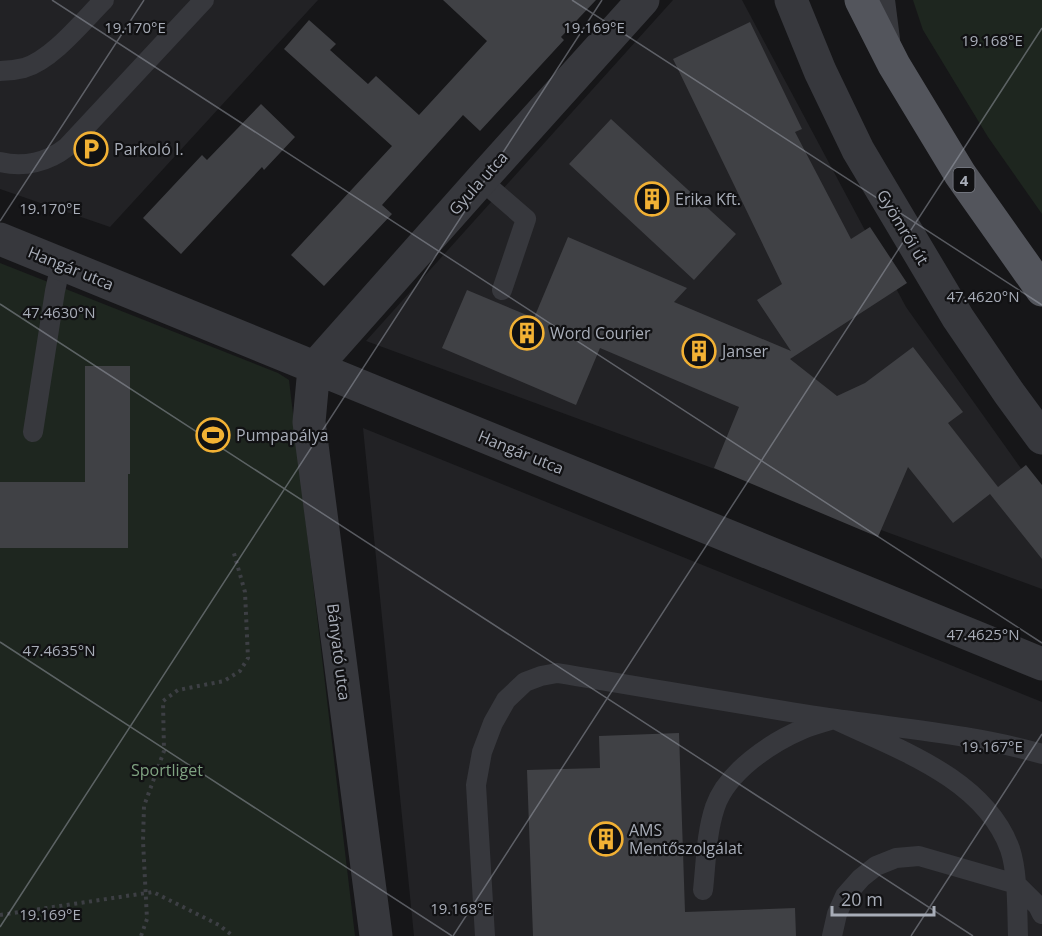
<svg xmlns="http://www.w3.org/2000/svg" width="1042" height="936" font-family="'Open Sans',sans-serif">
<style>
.built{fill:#222225}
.green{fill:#1e261f}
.building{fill:#404145}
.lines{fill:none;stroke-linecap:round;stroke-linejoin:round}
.path{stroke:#3d3f44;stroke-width:4;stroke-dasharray:3 4.5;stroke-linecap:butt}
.service{stroke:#37383d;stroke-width:20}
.minor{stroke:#37383d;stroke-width:33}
.tertiary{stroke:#37383d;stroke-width:33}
.primary{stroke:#53555c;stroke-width:33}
.ticks{fill:none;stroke:#a8adb8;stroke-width:1.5;stroke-opacity:0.45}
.labels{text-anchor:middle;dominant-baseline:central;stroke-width:4.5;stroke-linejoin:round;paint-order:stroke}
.shield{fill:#111113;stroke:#7b7e86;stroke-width:1.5}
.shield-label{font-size:15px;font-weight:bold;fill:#a8adb8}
.poi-label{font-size:16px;fill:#a8adb8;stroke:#111113;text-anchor:start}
.street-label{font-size:16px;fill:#a8adb8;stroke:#111113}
.park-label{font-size:16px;fill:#7fa381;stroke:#111113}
.ticks-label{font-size:15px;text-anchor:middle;fill:#a8adb8;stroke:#111113;stroke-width:4.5;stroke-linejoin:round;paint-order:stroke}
</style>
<rect width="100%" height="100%" fill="#161618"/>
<path class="built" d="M 0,0 L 318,0 L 110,227 L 0,189 Z
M 673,0 L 742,0 L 906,307 L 1042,498 L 1042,589 L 366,341 Z
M 363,428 L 1042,702 L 1042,936 L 414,936 Z"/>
<path class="green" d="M 913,0 L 1042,0 L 1042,214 L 988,137 L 923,30 Z
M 0,263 L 278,373 L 289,380 L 355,936 L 0,936 Z"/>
<path class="building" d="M 443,0 L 596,0 L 561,37 L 564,40 L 480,131 L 463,115 L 382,205 L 392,214 L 324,286 L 291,255 L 392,146 L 284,49 L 309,20 L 336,44 L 330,50 L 368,84 L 376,76 L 419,115 L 487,41 Z
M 750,22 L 802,129 L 795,132 L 851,239 L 870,227 L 907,283 L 790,359 L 837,396 L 865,383 L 913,347 L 963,412 L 948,423 L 998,487 L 1026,465 L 1042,485 L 1042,559 L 990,494 L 953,523 L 908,467 L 878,537 L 714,468 L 739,407 L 600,348 L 576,405 L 442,348 L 467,290 L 534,318 L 568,237 L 687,288 L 674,302 L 791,351 L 757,300 L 782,284 L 673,59 Z
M 261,104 L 295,137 L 264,170 L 262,167 L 181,254 L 143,218 L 202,155 L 207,160 Z
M 611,119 L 736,234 L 694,280 L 569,164 Z
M 85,366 L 130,366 L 130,474 L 128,474 L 128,548 L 0,548 L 0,482 L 85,482 Z
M 679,733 L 685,912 L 795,908 L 796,936 L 533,936 L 527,770 L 600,768 L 599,736 Z"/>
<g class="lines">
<path class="path" d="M 0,915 L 153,892 L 219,925 L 233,936
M 141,936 L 147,919 L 143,841 L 144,806 L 164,751 L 163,701 L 178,690 L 224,681 L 240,671 L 248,658 L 245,592 L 233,550"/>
<path class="service" d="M 885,0 L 890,39
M 0,71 C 8,71 16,70 24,68 C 52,60 83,21 104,0
M 0,162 C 24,168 48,162 67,147 L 204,0
M 481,180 L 526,219 L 502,290
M 33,432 L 55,291 L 61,264
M 703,890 C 706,863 706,834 715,807 C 727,772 770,743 803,729 C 813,725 824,722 834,719 C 897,749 984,778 1010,849 C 1018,873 1017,910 1018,936
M 485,936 L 476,785 L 482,752 L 493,723 L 506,700 L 525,682 L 541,676 L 557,673 C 650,688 743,705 836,719 C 904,729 976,735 1042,754
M 832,936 L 837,914 L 845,896 L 861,878 L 876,866 L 896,858 L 919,856 L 1016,884 L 1038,906 L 1042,914"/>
<path class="minor" d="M 0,239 L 1042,664
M 314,368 L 309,422 L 376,936
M 314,368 L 481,180 L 643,0"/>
<path class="tertiary" d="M 791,0 L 820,71 L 858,150 L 958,318 L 1009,393 L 1042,438"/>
<path class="primary" d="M 861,0 L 894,65 L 960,174 L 1042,290"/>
</g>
<path class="ticks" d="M 52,0 L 1042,643M 572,0 L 1042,305M 0,221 L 144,0M 0,304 L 973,936M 0,642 L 452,936M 0,927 L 602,0M 453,936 L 1042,28M 911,936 L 1042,734"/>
<defs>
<g id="parking-ring" transform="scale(1.725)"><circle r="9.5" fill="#111113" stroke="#f2b134" stroke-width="1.5"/><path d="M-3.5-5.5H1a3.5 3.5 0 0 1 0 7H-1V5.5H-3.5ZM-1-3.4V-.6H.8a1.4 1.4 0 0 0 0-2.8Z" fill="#f2b134"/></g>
<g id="building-ring" transform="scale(1.725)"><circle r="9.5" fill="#111113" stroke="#f2b134" stroke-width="1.5"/><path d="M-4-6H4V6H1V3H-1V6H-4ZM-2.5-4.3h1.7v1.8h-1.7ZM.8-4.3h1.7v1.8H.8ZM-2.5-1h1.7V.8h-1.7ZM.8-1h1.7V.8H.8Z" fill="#f2b134"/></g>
<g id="stadium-ring" transform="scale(1.725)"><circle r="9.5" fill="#111113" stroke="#f2b134" stroke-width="1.5"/><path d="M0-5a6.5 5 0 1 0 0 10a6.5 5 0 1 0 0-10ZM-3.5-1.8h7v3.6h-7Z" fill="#f2b134"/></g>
</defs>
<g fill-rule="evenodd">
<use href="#parking-ring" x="91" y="149"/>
<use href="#building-ring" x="652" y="199"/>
<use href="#building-ring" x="527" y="333"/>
<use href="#building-ring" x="699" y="351"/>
<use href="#stadium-ring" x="213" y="435"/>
<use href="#building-ring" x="606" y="839"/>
</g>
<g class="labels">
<rect class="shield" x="953.5" y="168" width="21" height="24" rx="4.5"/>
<g class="shield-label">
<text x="964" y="180">4</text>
</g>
<g class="poi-label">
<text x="114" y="149">Parkoló I.</text>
<text x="675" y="199">Erika Kft.</text>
<text x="550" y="333">Word Courier</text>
<text x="722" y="351">Janser</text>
<text x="236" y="435">Pumpapálya</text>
<text x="629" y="830">AMS<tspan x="629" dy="18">Mentőszolgálat</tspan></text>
</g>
<g class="street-label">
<text transform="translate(478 183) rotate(-48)">Gyula utca</text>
<text transform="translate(903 227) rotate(59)">Gyömrői út</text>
<text transform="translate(71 268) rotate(22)">Hangár utca</text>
<text transform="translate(521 452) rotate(22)">Hangár utca</text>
<text transform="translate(339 652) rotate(83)">Bányató utca</text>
</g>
<g class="park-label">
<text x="167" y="770">Sportliget</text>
</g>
</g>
<g class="ticks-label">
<text x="135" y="33">19.170°E</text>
<text x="594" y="33">19.169°E</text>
<text x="992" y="46">19.168°E</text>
<text x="50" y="214">19.170°E</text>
<text x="983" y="302">47.4620°N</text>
<text x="59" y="318">47.4630°N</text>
<text x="983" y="640">47.4625°N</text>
<text x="59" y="656">47.4635°N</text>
<text x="992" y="752">19.167°E</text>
<text x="461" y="914">19.168°E</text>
<text x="50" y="920">19.169°E</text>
</g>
<path d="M832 906v9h102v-9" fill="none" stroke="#a8adb8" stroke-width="3"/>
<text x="841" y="906" font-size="18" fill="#a8adb8" stroke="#111113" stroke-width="4.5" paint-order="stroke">20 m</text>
</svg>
